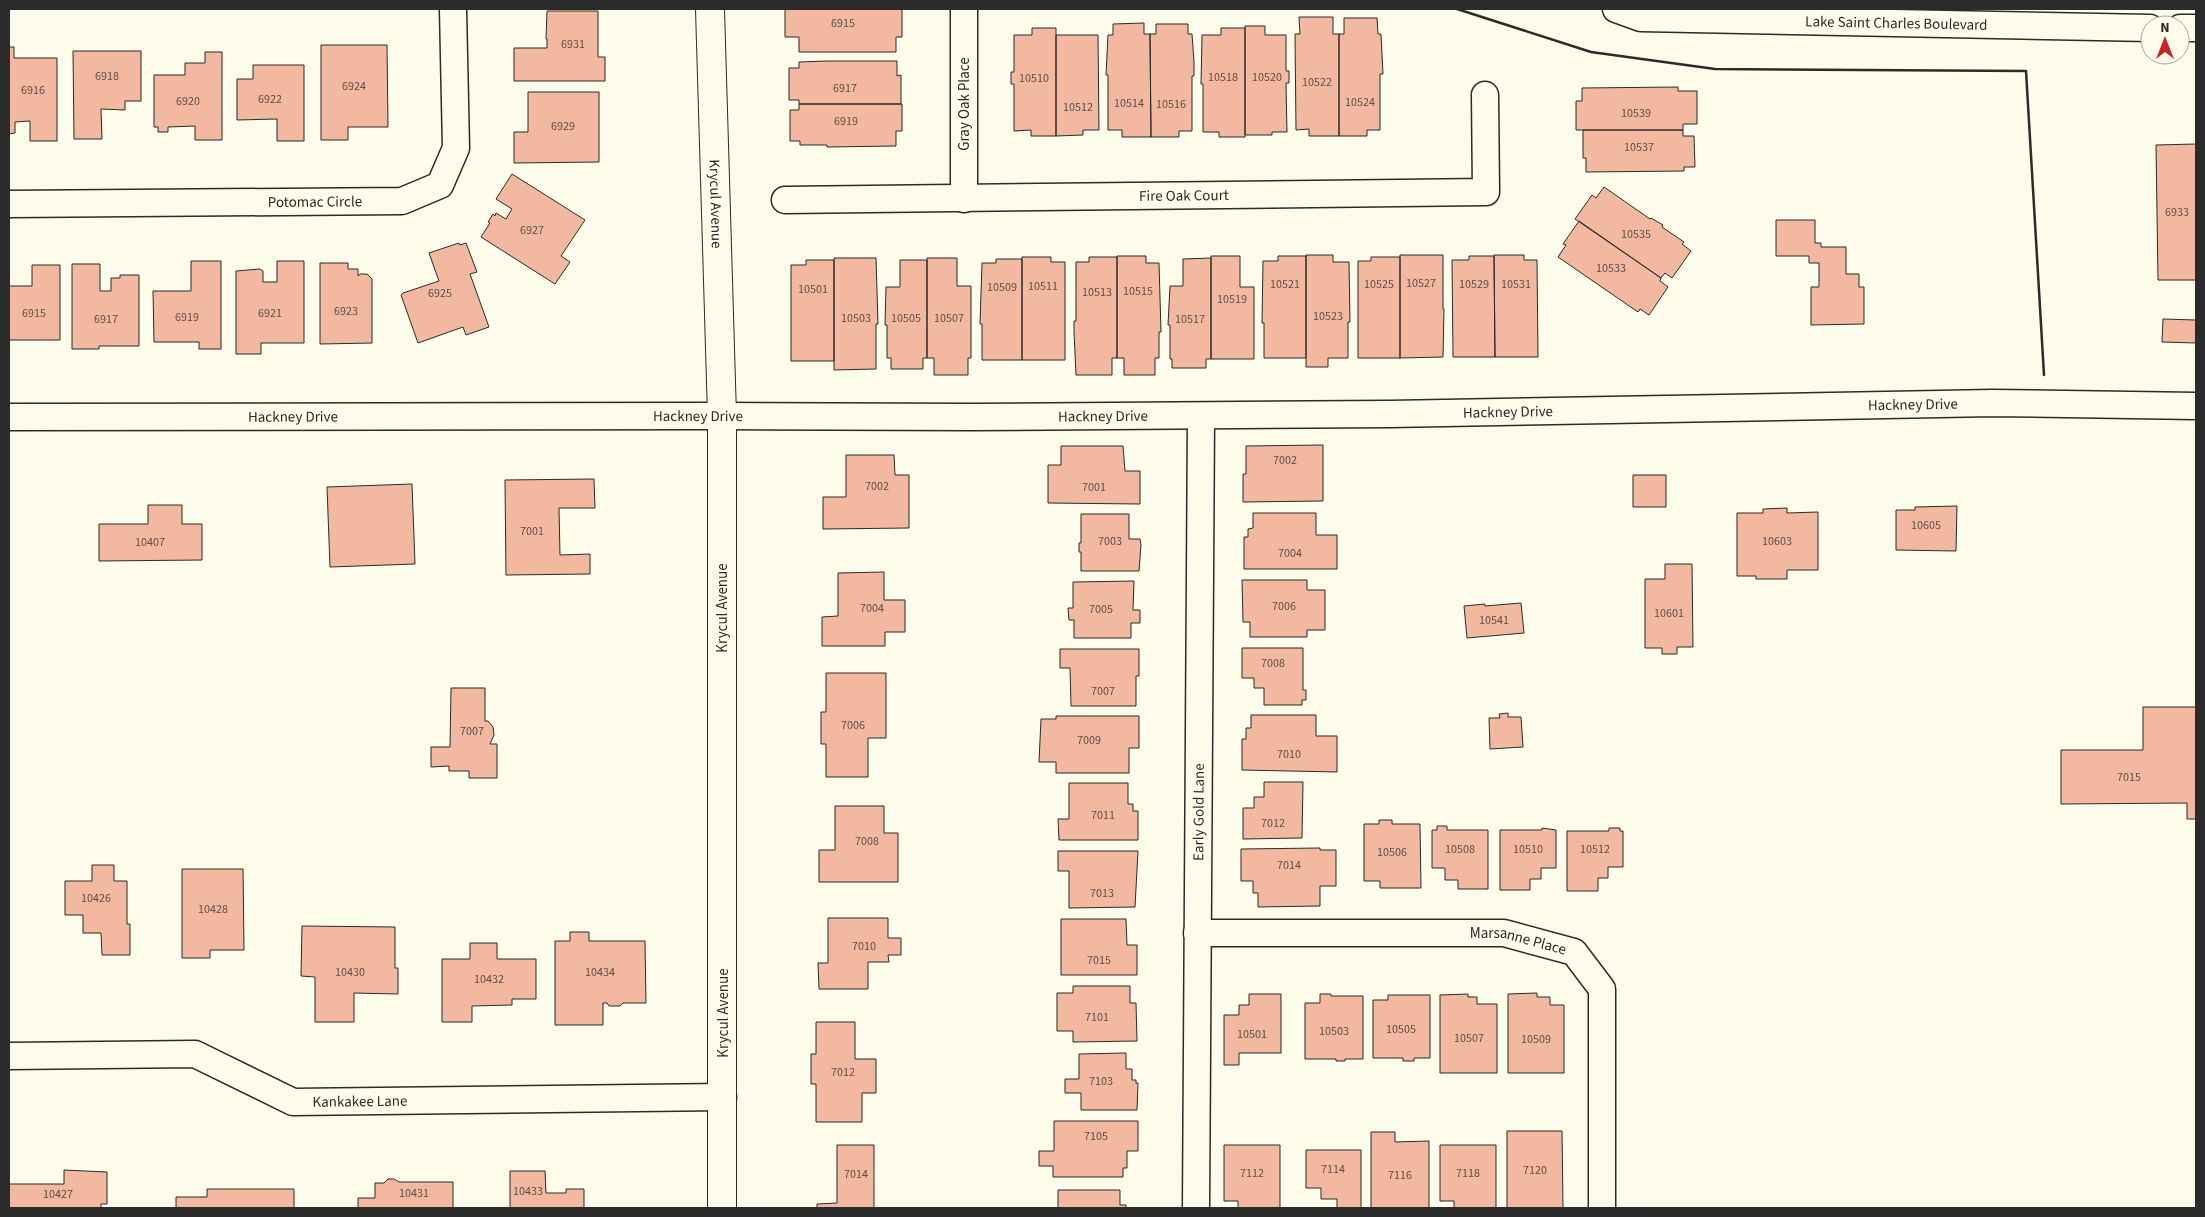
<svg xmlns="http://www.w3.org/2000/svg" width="2205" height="1217" font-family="'Source Sans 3',sans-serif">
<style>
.building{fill:#f2b8a0;stroke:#2b2b2b}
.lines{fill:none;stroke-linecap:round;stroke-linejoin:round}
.minor-casing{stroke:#2b2b2b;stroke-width:29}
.tertiary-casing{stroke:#2b2b2b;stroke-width:30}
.minor{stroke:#fdfbea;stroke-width:26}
.tertiary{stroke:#fdfbea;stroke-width:28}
.wall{stroke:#2b2b2b;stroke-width:2.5}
.labels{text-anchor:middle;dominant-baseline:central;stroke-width:4;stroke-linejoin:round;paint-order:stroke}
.number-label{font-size:12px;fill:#5d4e48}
.street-label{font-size:15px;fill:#2b2b2b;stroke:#fdfbea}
</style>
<rect width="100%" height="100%" fill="#fdfbea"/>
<path class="building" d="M 785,9 L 902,9 L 902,37 L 896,37 L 896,52 L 799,52 L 799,37 L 785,37 Z
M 547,11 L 598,11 L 598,57 L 605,57 L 605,81 L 514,81 L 514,48 L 547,48 L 547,39 L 546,39 Z
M 1299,17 L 1333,17 L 1333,34 L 1339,34 L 1339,136 L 1309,136 L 1309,129 L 1296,130 L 1295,34 L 1300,34 Z
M 1344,18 L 1377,18 L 1378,34 L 1381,34 L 1383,74 L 1380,74 L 1380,130 L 1367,130 L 1367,136 L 1339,136 L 1339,34 L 1344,34 Z
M 1144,23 L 1144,34 L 1150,34 L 1151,137 L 1122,137 L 1122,130 L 1108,130 L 1108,75 L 1106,75 L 1108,35 L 1113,35 L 1113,24 Z
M 1156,24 L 1188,24 L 1188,34 L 1192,34 L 1194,62 L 1194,76 L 1192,76 L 1192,131 L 1179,131 L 1179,137 L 1151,137 L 1150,34 L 1156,34 Z
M 1245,26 L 1265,26 L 1265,35 L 1286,35 L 1286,71 L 1289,71 L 1289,83 L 1286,83 L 1287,132 L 1272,132 L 1272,135 L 1245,135 Z
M 1032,28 L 1056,28 L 1056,136 L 1031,136 L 1031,130 L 1014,131 L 1014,84 L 1011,84 L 1011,72 L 1014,72 L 1014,35 L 1032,35 Z
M 1221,28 L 1245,28 L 1245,137 L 1219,137 L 1219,132 L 1203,132 L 1203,84 L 1201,84 L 1202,35 L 1221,35 Z
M 1056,35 L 1098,35 L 1099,130 L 1083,130 L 1083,135 L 1056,136 Z
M 321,45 L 387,45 L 388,127 L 348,127 L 348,140 L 321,140 Z
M 9,47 L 14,47 L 14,58 L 57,58 L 57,141 L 30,141 L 30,121 L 15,122 L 15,133 L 9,134 Z
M 73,51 L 141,51 L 141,101 L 125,101 L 125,110 L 101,109 L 102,139 L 74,139 Z
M 205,52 L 222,52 L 222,140 L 195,140 L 195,126 L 168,127 L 168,132 L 158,132 L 158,127 L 154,127 L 154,75 L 185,75 L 185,63 L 205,63 Z
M 827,61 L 897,61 L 897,76 L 901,75 L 901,104 L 799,104 L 799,100 L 789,100 L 789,68 L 799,68 L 799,62 Z
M 253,65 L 304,65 L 304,141 L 277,141 L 277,119 L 237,120 L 237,79 L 253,79 Z
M 1678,87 L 1678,91 L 1697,91 L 1697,124 L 1683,124 L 1683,130 L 1576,130 L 1576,101 L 1582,101 L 1582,88 Z
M 528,92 L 599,92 L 599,162 L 514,163 L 514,132 L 528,132 Z
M 799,104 L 902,104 L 902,131 L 896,131 L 896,146 L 827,147 L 827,145 L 800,145 L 800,141 L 790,141 L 790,110 L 799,110 Z
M 1583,130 L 1683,130 L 1683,136 L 1694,136 L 1695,167 L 1684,167 L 1684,171 L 1586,172 L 1586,158 L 1583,158 Z
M 2196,144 L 2196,280 L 2158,280 L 2156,145 Z
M 512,174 L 585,220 L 561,256 L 570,262 L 555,284 L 481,237 L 490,223 L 488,222 L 493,214 L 495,216 L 496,213 L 506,219 L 512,209 L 496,199 Z
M 1604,187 L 1650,219 L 1651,218 L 1663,225 L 1662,227 L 1684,242 L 1682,244 L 1691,251 L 1672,278 L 1665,273 L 1661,278 L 1575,219 L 1592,195 L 1596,198 Z
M 1776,220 L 1815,220 L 1815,243 L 1821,243 L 1821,247 L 1846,247 L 1846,274 L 1859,274 L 1859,287 L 1864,287 L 1864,324 L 1811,325 L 1811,287 L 1819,287 L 1819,263 L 1809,263 L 1809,256 L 1776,256 Z
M 1579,221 L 1661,278 L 1660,281 L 1668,287 L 1649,315 L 1640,309 L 1638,312 L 1558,257 L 1566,245 L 1563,244 Z
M 459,243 L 460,245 L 466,243 L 477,272 L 470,274 L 489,327 L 466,335 L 463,327 L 418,343 L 401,295 L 403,293 L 439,281 L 429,253 Z
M 1306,255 L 1333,255 L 1333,262 L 1349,262 L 1350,322 L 1348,322 L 1348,358 L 1328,358 L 1328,367 L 1306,367 Z
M 1400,255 L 1443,255 L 1443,309 L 1444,309 L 1443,357 L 1400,358 Z
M 1494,255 L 1524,255 L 1524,260 L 1537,260 L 1538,357 L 1495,357 Z
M 1117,256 L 1146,256 L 1146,263 L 1159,263 L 1161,332 L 1159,332 L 1159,358 L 1155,358 L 1155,375 L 1124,375 L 1124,358 L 1117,358 Z
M 1211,256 L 1240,256 L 1240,287 L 1254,287 L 1254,359 L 1211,359 Z
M 1278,256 L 1306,256 L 1306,358 L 1264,358 L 1264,323 L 1262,323 L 1263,261 L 1278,261 Z
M 1469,256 L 1494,256 L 1495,357 L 1453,357 L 1452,260 L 1469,260 Z
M 1022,257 L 1051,257 L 1051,262 L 1065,262 L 1065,360 L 1022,360 Z
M 1089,257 L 1117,257 L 1117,358 L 1112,358 L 1112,375 L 1076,375 L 1074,332 L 1074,321 L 1076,321 L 1076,262 L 1089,262 Z
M 1371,257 L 1400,257 L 1400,358 L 1358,358 L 1358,261 L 1371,261 Z
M 834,258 L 876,258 L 878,324 L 876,324 L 876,369 L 834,370 Z
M 927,258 L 957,258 L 957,286 L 971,286 L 971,358 L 968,358 L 968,375 L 934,375 L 934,358 L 927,358 Z
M 1211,258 L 1211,359 L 1206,359 L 1206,368 L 1172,368 L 1172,359 L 1170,359 L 1170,325 L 1168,325 L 1170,286 L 1183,286 L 1183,259 Z
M 996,259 L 1022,259 L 1022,360 L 982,360 L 982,324 L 980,324 L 982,263 L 996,263 Z
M 806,260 L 834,260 L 834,361 L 791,361 L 791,265 L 806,265 Z
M 900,260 L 927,260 L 927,358 L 923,358 L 923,369 L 891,369 L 891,358 L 887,358 L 887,325 L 885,325 L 886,287 L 900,287 Z
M 191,261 L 221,261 L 221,349 L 199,349 L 199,342 L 154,342 L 153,291 L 191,291 Z
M 277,261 L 304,261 L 304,343 L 261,343 L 261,354 L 236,354 L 236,271 L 260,269 L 263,271 L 263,282 L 277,282 Z
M 320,263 L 348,263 L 348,269 L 358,269 L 358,276 L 360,274 L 367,274 L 372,279 L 372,343 L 320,344 Z
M 72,264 L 100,264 L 100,291 L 111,291 L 111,278 L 120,278 L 120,275 L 139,275 L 139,346 L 99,346 L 99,349 L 72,349 Z
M 32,265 L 60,265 L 60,340 L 9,340 L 9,286 L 32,286 Z
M 2163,319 L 2196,320 L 2196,343 L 2162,342 Z
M 1323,445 L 1323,501 L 1243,502 L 1243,474 L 1246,474 L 1246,446 Z
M 1061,446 L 1123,446 L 1125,471 L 1140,471 L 1140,504 L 1048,503 L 1048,465 L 1061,465 Z
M 846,455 L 894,455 L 895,475 L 909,475 L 909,528 L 823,529 L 823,497 L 846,497 Z
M 1633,475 L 1666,475 L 1666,507 L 1633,507 Z
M 594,479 L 595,508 L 559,508 L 560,555 L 590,554 L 590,574 L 506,575 L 505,480 Z
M 412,484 L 415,564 L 330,567 L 327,487 Z
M 148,505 L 182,505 L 182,524 L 202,524 L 202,560 L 99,561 L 99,524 L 148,524 Z
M 1957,506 L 1956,551 L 1896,550 L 1896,510 L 1915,510 L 1915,507 Z
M 1787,508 L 1787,513 L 1818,512 L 1818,570 L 1787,570 L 1787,579 L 1756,579 L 1756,576 L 1737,576 L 1737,513 L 1763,513 L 1763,509 Z
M 1253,513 L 1316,513 L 1316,535 L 1337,535 L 1337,569 L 1244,569 L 1244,537 L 1248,537 L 1248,529 L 1253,528 Z
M 1081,514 L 1129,514 L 1129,539 L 1140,539 L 1141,545 L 1139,571 L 1081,571 L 1081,552 L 1079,552 L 1079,543 L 1081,543 Z
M 1665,564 L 1692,564 L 1693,647 L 1677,647 L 1677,654 L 1662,654 L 1662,648 L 1645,648 L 1645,579 L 1665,579 Z
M 884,572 L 884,600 L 905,600 L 905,632 L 885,632 L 885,646 L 822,646 L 822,617 L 838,616 L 838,573 Z
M 1242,580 L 1307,580 L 1307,590 L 1325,590 L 1325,630 L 1307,630 L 1307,637 L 1250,637 L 1250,622 L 1243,622 Z
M 1134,581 L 1133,610 L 1140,610 L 1140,623 L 1131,623 L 1131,638 L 1074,638 L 1074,620 L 1069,620 L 1068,608 L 1073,608 L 1073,582 Z
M 1521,603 L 1524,633 L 1467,638 L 1464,606 L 1485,604 L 1485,606 Z
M 1242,648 L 1303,648 L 1303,690 L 1306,690 L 1306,700 L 1302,700 L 1302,705 L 1264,705 L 1264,688 L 1254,688 L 1254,678 L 1242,678 Z
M 1060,649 L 1139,649 L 1139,676 L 1136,676 L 1136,706 L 1071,706 L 1070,668 L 1060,668 Z
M 826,673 L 886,673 L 886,738 L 868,738 L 868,777 L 826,777 L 826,744 L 821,744 L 821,712 L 826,712 Z
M 451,688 L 485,688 L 485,721 L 488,721 L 493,727 L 494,735 L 490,744 L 497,744 L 497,778 L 469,778 L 469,771 L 449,771 L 449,766 L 431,767 L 431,747 L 450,747 Z
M 2143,707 L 2196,707 L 2196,819 L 2187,819 L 2187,803 L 2061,804 L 2061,750 L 2143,750 Z
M 1508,713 L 1508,717 L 1521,717 L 1523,747 L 1490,749 L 1489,718 L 1500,718 L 1499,714 Z
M 1251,715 L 1316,715 L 1316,736 L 1337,736 L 1337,772 L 1242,770 L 1242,739 L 1246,739 L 1246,728 L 1251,728 Z
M 1056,716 L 1139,716 L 1139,748 L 1129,748 L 1129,773 L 1056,773 L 1056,762 L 1039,762 L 1041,719 L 1056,719 Z
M 1264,782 L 1303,782 L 1302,838 L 1243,839 L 1243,808 L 1254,808 L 1254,797 L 1264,797 Z
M 1069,783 L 1128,783 L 1128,804 L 1133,804 L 1133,811 L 1138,811 L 1138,840 L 1059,840 L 1058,819 L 1069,819 Z
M 835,806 L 884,806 L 884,833 L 898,833 L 898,882 L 819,882 L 819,850 L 835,850 Z
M 1379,820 L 1392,820 L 1392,824 L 1420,824 L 1421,888 L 1380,888 L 1380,881 L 1364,881 L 1364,824 L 1379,824 Z
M 1437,826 L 1447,826 L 1447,830 L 1488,830 L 1488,889 L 1458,889 L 1458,880 L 1445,880 L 1445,868 L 1432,868 L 1432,830 L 1437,830 Z
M 1542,828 L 1556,830 L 1556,868 L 1541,868 L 1541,879 L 1530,879 L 1530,890 L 1500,890 L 1500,830 L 1542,830 Z
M 1609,828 L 1620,828 L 1620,831 L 1623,831 L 1623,867 L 1608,867 L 1608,878 L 1598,878 L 1598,891 L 1567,891 L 1567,831 L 1609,831 Z
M 1320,848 L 1320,850 L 1336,850 L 1336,886 L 1320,886 L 1320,906 L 1258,907 L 1258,893 L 1253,893 L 1253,881 L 1241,881 L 1241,849 Z
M 1058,851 L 1138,851 L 1135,907 L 1069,908 L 1069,871 L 1058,871 Z
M 92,865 L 114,865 L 114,881 L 127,881 L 127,924 L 130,924 L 130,955 L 102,955 L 101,933 L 83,933 L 83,915 L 65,915 L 65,881 L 92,881 Z
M 182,869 L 243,869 L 244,950 L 210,950 L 210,958 L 182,958 Z
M 828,918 L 888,918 L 888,938 L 901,938 L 901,955 L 888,955 L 889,962 L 868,962 L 868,989 L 819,989 L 818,963 L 828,963 Z
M 1061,919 L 1126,919 L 1127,945 L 1137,945 L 1137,975 L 1061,975 Z
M 302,926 L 395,927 L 395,968 L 398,968 L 398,994 L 354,993 L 354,1022 L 315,1022 L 315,977 L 301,976 Z
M 570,932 L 589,932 L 589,941 L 645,941 L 646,1003 L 623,1003 L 620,1006 L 609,1006 L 607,1003 L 603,1003 L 603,1025 L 555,1025 L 555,941 L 570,941 Z
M 470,943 L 497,943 L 497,959 L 536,959 L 536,999 L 512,999 L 512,1005 L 472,1006 L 472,1022 L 442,1022 L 442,959 L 470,959 Z
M 1073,986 L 1130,986 L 1130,1003 L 1136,1003 L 1137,1041 L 1073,1042 L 1073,1031 L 1057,1031 L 1057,993 L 1073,993 Z
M 1537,993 L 1537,997 L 1550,997 L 1550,1005 L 1564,1005 L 1564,1073 L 1508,1073 L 1508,994 Z
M 1249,994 L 1281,994 L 1281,1053 L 1239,1053 L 1239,1065 L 1224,1065 L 1224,1015 L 1239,1015 L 1239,1005 L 1249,1005 Z
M 1320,994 L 1331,994 L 1331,996 L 1363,996 L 1363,1059 L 1345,1059 L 1345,1061 L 1336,1061 L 1336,1059 L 1305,1059 L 1305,1003 L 1320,1003 Z
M 1468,994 L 1468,997 L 1477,997 L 1477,1004 L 1497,1004 L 1497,1073 L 1440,1073 L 1440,995 Z
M 1388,995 L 1430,995 L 1430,1058 L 1414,1058 L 1414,1061 L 1403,1061 L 1403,1058 L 1373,1058 L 1373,1000 L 1388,1000 Z
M 816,1022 L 855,1022 L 855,1059 L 876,1059 L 876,1093 L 862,1093 L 862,1122 L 816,1122 L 816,1084 L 811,1084 L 811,1054 L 816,1054 Z
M 1126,1053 L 1126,1069 L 1132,1069 L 1132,1080 L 1136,1080 L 1136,1083 L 1138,1083 L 1137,1110 L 1081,1110 L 1081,1093 L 1065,1093 L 1065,1079 L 1079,1079 L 1079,1054 Z
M 1054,1121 L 1138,1121 L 1138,1151 L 1127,1151 L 1127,1168 L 1123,1168 L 1123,1177 L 1053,1177 L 1053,1166 L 1039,1166 L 1039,1151 L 1054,1151 Z
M 1507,1131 L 1562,1131 L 1563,1208 L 1507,1208 Z
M 1371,1132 L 1395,1132 L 1395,1142 L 1429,1141 L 1429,1208 L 1371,1208 Z
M 837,1145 L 874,1145 L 874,1208 L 817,1208 L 817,1204 L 837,1203 Z
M 1224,1145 L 1280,1145 L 1280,1208 L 1238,1208 L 1238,1201 L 1224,1201 Z
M 1440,1145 L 1496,1145 L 1496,1208 L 1454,1208 L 1454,1201 L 1440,1201 Z
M 1306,1150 L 1361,1150 L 1361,1208 L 1337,1208 L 1337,1199 L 1321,1199 L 1321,1188 L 1306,1188 Z
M 64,1170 L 107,1172 L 107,1204 L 101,1204 L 101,1208 L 9,1208 L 9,1184 L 64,1184 Z
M 510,1171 L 545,1171 L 546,1193 L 566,1193 L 566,1189 L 584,1189 L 584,1208 L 510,1208 Z
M 388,1179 L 394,1179 L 399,1182 L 453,1182 L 453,1208 L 358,1208 L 358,1198 L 375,1198 L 375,1183 L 384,1183 Z
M 207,1189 L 294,1189 L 294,1208 L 176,1208 L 176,1197 L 207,1197 Z
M 1058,1190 L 1120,1190 L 1120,1205 L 1126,1205 L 1126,1208 L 1058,1208 Z"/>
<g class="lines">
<g class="minor-casing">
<g id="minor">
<path id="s1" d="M 1616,9 L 1641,18 L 2150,28"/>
<path d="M 2180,28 L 2196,28"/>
<path d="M 964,199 L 964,9"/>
<path id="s2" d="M 785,200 L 1486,192 L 1485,95"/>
<path id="s3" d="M 9,204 L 402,201 L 440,185 L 456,148 L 453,9"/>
<path id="s4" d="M 9,417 L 722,416 L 972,417 L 1390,414 L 1993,403 L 2196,406"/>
<path id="s5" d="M 1197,933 L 1504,933 L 1574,952 L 1602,989 L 1602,1208"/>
<path id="s6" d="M 9,1056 L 195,1054 L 293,1102 L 723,1097"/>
<path id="s7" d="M 1196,1208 L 1201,416"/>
</g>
</g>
<g class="tertiary-casing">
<g id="tertiary">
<path id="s8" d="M 710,9 L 722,416 L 722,1208"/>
</g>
</g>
<use href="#minor" class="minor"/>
<use href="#tertiary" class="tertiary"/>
<path class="wall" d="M 1457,9 L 1591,52 L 1715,69 L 2026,71 L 2044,375"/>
</g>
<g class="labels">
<g class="number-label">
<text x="843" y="23">6915</text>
<text x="573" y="44">6931</text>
<text x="107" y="76">6918</text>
<text x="1223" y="77">10518</text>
<text x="1267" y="77">10520</text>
<text x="1034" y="78">10510</text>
<text x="1317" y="82">10522</text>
<text x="354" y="86">6924</text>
<text x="845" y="88">6917</text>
<text x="33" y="90">6916</text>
<text x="270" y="99">6922</text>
<text x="188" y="101">6920</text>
<text x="1360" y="102">10524</text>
<text x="1129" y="103">10514</text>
<text x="1171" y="104">10516</text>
<text x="1078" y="107">10512</text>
<text x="1636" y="113">10539</text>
<text x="846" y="121">6919</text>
<text x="563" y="126">6929</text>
<text x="1639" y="147">10537</text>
<text x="2177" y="212">6933</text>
<text x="532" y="230">6927</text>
<text x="1636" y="234">10535</text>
<text x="1611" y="268">10533</text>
<text x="1421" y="283">10527</text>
<text x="1285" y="284">10521</text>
<text x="1379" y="284">10525</text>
<text x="1474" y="284">10529</text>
<text x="1516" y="284">10531</text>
<text x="1043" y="286">10511</text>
<text x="1002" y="287">10509</text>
<text x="813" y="289">10501</text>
<text x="1138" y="291">10515</text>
<text x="1097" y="292">10513</text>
<text x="440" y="293">6925</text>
<text x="1232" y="299">10519</text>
<text x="346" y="311">6923</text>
<text x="34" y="313">6915</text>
<text x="270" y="313">6921</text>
<text x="1328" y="316">10523</text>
<text x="187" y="317">6919</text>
<text x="856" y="318">10503</text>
<text x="906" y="318">10505</text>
<text x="949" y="318">10507</text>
<text x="106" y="319">6917</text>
<text x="1190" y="319">10517</text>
<text x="1285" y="460">7002</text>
<text x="877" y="486">7002</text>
<text x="1094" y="487">7001</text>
<text x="1926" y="525">10605</text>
<text x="532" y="531">7001</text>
<text x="1110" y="541">7003</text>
<text x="1777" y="541">10603</text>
<text x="150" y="542">10407</text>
<text x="1290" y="553">7004</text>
<text x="1284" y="606">7006</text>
<text x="872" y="608">7004</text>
<text x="1101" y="609">7005</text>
<text x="1669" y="613">10601</text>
<text x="1494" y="620">10541</text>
<text x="1273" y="663">7008</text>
<text x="1103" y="691">7007</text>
<text x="853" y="725">7006</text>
<text x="472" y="731">7007</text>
<text x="1089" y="740">7009</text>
<text x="1289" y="754">7010</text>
<text x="2129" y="777">7015</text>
<text x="1103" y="815">7011</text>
<text x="1273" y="823">7012</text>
<text x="867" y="841">7008</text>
<text x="1460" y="849">10508</text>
<text x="1528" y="849">10510</text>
<text x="1595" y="849">10512</text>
<text x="1392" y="852">10506</text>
<text x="1289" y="865">7014</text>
<text x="1102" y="893">7013</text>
<text x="96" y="898">10426</text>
<text x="213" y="909">10428</text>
<text x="864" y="946">7010</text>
<text x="1099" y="960">7015</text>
<text x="350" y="972">10430</text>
<text x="600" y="972">10434</text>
<text x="489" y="979">10432</text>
<text x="1097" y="1017">7101</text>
<text x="1401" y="1029">10505</text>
<text x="1334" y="1031">10503</text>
<text x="1252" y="1034">10501</text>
<text x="1469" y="1038">10507</text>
<text x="1536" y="1039">10509</text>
<text x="843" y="1072">7012</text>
<text x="1101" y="1081">7103</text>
<text x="1096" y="1136">7105</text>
<text x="1333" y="1169">7114</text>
<text x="1535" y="1170">7120</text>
<text x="1252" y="1173">7112</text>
<text x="1468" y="1173">7118</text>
<text x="856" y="1174">7014</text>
<text x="1400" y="1175">7116</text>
<text x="528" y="1191">10433</text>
<text x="414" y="1193">10431</text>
<text x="58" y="1194">10427</text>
</g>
<g class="street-label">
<text stroke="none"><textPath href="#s1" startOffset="282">Lake Saint Charles Boulevard</textPath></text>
<text transform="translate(964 104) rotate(-90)">Gray Oak Place</text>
<text stroke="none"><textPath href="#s2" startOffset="399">Fire Oak Court</textPath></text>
<text stroke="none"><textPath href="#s3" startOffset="306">Potomac Circle</textPath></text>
<text stroke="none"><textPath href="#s8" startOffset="195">Krycul Avenue</textPath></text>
<text stroke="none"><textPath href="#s4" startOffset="1904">Hackney Drive</textPath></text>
<text stroke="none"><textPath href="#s4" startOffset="1499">Hackney Drive</textPath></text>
<text stroke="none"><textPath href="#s4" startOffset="284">Hackney Drive</textPath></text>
<text stroke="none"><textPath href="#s4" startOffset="689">Hackney Drive</textPath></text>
<text stroke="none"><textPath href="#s4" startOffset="1094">Hackney Drive</textPath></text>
<text transform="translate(722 608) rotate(-90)">Krycul Avenue</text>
<text stroke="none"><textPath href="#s7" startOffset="396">Early Gold Lane</textPath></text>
<text stroke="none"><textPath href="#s5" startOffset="322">Marsanne Place</textPath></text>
<text transform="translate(723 1013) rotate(-90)">Krycul Avenue</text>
<text stroke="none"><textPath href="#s6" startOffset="362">Kankakee Lane</textPath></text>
</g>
</g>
<rect width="2205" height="1217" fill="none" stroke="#2b2b2b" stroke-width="20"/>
<g transform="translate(2165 40)"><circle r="24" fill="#fdfbea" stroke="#a9a89e"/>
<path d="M0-4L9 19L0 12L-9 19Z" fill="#c62828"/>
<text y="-8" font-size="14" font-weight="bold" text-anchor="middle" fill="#2b2b2b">N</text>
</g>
</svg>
